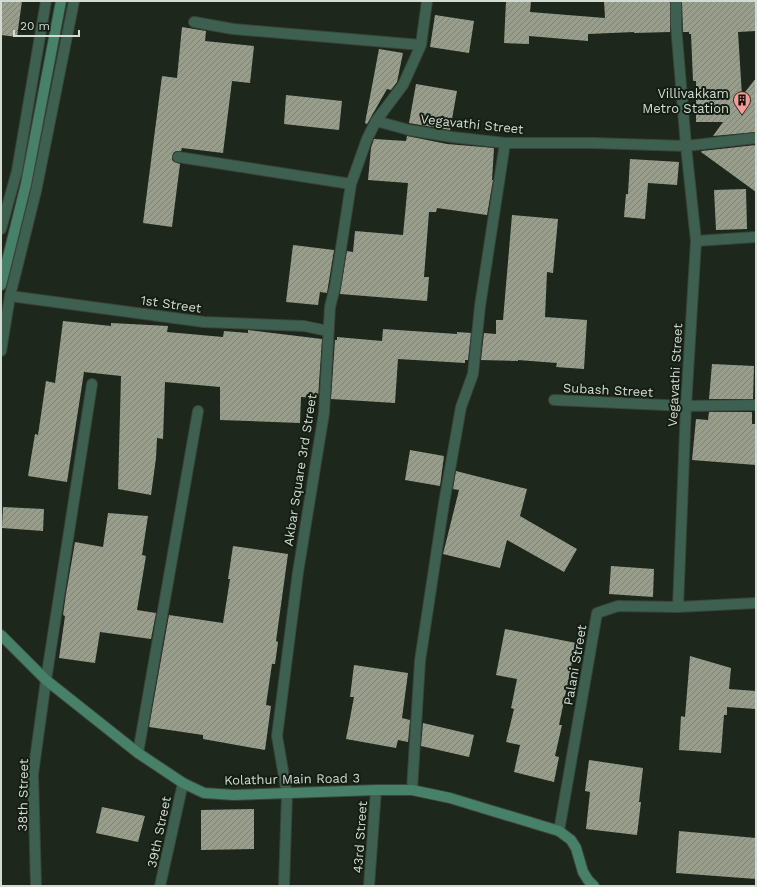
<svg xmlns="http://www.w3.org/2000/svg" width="757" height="887" font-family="'Work Sans',sans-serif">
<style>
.building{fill:url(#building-hatch)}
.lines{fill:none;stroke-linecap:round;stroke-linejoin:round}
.minor-casing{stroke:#3a4439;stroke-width:12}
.tertiary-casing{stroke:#3a4439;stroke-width:12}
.secondary-casing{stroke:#3a4439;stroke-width:12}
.minor{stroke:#3d6051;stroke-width:10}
.tertiary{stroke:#3d6051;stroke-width:10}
.secondary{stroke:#488169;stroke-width:10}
.labels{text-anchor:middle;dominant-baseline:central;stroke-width:4;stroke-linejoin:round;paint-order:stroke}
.poi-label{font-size:13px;fill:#d4dbd3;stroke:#141e13;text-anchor:end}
.street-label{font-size:13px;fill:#d4dbd3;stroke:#141e13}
</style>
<defs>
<pattern id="building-hatch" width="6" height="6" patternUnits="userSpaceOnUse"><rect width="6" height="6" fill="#999e8c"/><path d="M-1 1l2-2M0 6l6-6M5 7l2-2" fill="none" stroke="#7e8275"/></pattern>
</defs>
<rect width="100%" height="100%" fill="#1d271c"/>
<path class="building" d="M 1,1 L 22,1 L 17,37 L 1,35 Z
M 506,1 L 531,1 L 530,12 L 605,18 L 604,1 L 670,1 L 670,32 L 634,33 L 634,32 L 588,34 L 588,41 L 529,36 L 529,44 L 504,43 Z
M 682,1 L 756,1 L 756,31 L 738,32 L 742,96 L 756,78 L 756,132 L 713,136 L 723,122 L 696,122 L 696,81 L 693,81 L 691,34 L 689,34 L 689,32 L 683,32 Z
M 435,15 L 474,21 L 469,53 L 430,47 Z
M 182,27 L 206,31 L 205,41 L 254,46 L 250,83 L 232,81 L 223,153 L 182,148 L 181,151 L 176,151 L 173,153 L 172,160 L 174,162 L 180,164 L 172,227 L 143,223 L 162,76 L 177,78 Z
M 379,49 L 403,53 L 397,82 L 391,90 L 387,89 L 367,124 L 365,123 Z
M 416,84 L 457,91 L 450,130 L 409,123 Z
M 286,95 L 342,101 L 339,130 L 284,124 Z
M 407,136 L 447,144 L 494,148 L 492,180 L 493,180 L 487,215 L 437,208 L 436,212 L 429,212 L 424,277 L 429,277 L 427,301 L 340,294 L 347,251 L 353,252 L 355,231 L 403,235 L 408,183 L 368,180 L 371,148 L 374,139 L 406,141 Z
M 756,145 L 756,192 L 701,152 L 702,151 Z
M 630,159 L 679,162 L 677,185 L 648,183 L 645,219 L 624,217 L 626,194 L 628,194 Z
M 746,189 L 747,229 L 716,230 L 714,190 Z
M 512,215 L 558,219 L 553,273 L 547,272 L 545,317 L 587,320 L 584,369 L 556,367 L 557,363 L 518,360 L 518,361 L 481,360 L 484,333 L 496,334 L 496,320 L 503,320 Z
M 293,245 L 334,250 L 327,293 L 320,292 L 318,305 L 286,302 Z
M 63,321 L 111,326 L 111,323 L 168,326 L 167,332 L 223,337 L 224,331 L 248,333 L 248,330 L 322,339 L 318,398 L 301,397 L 300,423 L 220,420 L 220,387 L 165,382 L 163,439 L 157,438 L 156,458 L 151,495 L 118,489 L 121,376 L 84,372 L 67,482 L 28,476 L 35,434 L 38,435 L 46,381 L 55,383 Z
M 383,329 L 457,334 L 457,332 L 471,333 L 468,360 L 465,360 L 465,363 L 398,359 L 395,403 L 331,399 L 335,340 L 337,340 L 337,337 L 382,341 Z
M 712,364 L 754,366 L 753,399 L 709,399 Z
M 709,412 L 752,412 L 752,424 L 756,424 L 756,465 L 692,460 L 696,419 L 708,420 Z
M 410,450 L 444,456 L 440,486 L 405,480 Z
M 456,471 L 527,489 L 520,516 L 577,549 L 564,572 L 507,540 L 500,568 L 443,554 L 459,490 L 453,489 Z
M 3,507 L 44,509 L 43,531 L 2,528 Z
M 108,513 L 148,516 L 142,555 L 146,556 L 137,610 L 156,613 L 151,639 L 100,632 L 95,663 L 59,658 L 65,616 L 63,615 L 66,594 L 75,542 L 103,547 Z
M 233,546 L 288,554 L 276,641 L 278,642 L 275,664 L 272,664 L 266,705 L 271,706 L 265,750 L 203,739 L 203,735 L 149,727 L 169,615 L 223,623 L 230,579 L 228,579 Z
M 611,566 L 654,569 L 653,597 L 609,594 Z
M 505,629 L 576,643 L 559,725 L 562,725 L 555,756 L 559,757 L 554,782 L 514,772 L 520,745 L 506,742 L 514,709 L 511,708 L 517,679 L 496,675 Z
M 690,656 L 731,668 L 729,689 L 756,691 L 756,709 L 727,707 L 727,715 L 724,715 L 721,753 L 679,750 L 681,716 L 685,717 Z
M 354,665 L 408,673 L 402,718 L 410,720 L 408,742 L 398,740 L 396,748 L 346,739 L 354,697 L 350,697 Z
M 423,723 L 474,735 L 469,757 L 421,746 Z
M 589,760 L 643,768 L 639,802 L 641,802 L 637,835 L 586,829 L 590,792 L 585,791 Z
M 102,807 L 145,816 L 138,842 L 96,833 Z
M 254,809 L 254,849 L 201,850 L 201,810 Z
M 679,831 L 756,838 L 756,879 L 676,873 Z"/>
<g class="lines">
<g class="minor-casing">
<path id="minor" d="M 676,1 L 676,25 L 686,146 L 696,241 L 686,406 L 678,607
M 194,22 L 233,29 L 421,45
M 376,121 L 409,130 L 452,137 L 505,143 L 593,143 L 686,146 L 756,138
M 178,157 L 351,184
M 696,241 L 756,237
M 10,296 L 204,322 L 304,326 L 328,331
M 554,400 L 686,406 L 756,405
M 138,753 L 198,411
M 412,790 L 420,661 L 444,503 L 461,407 L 473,374 L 480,306 L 505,143
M 287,794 L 277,736 L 298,572 L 324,413 L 330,307 L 335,287 L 351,184 L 367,139 L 376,121 L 403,85 L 421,45 L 427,1
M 559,831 L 597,613 L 618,606 L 678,607 L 756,603
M 36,886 L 33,774 L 46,680 L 92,384
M 160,886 L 183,783
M 369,886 L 376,790"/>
</g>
<g class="tertiary-casing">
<path id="tertiary" d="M 1,229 L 17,171 L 46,1
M 1,351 L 10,296 L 36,191 L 74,1
M 284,886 L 287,794"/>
</g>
<g class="secondary-casing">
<path id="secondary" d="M 1,285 L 26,184 L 61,1
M 1,635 L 46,680 L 138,753 L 183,783 L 204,793 L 234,795 L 376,790 L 412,790 L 450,798 L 559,831 L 571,840 L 576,848 L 583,872 L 588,880 L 594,886"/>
</g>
<use href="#minor" class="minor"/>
<use href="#tertiary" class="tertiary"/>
<use href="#secondary" class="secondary"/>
</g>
<defs>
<g id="building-pin" transform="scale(0.9)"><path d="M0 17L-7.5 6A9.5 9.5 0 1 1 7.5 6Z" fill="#f59c95" stroke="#141e13"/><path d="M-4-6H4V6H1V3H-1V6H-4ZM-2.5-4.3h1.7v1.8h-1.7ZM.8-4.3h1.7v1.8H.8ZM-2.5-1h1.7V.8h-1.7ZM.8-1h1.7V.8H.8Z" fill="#111"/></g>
</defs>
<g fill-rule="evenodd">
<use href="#building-pin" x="742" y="100"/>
</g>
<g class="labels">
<g class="poi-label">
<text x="729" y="93">Villivakkam<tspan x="729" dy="15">Metro Station</tspan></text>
</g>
<g class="street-label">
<text transform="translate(472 124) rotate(6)">Vegavathi Street</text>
<text transform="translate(171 304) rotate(8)">1st Street</text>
<text transform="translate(675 375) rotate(-87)">Vegavathi Street</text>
<text transform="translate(608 390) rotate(3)">Subash Street</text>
<text transform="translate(300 470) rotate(-81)">Akbar Square 3rd Street</text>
<text transform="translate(575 665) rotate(-80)">Palani Street</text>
<text transform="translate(292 779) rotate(-1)">Kolathur Main Road 3</text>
<text transform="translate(23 795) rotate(-89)">38th Street</text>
<text transform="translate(159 832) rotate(-78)">39th Street</text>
<text transform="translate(360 837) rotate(-86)">43rd Street</text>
</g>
</g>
<rect width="757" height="887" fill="none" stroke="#d4dbd3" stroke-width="4"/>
<path d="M14 30v6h65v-6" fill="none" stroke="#d4dbd3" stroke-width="2"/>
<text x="20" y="30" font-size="12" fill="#d4dbd3" stroke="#141e13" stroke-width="3" paint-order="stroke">20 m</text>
</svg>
